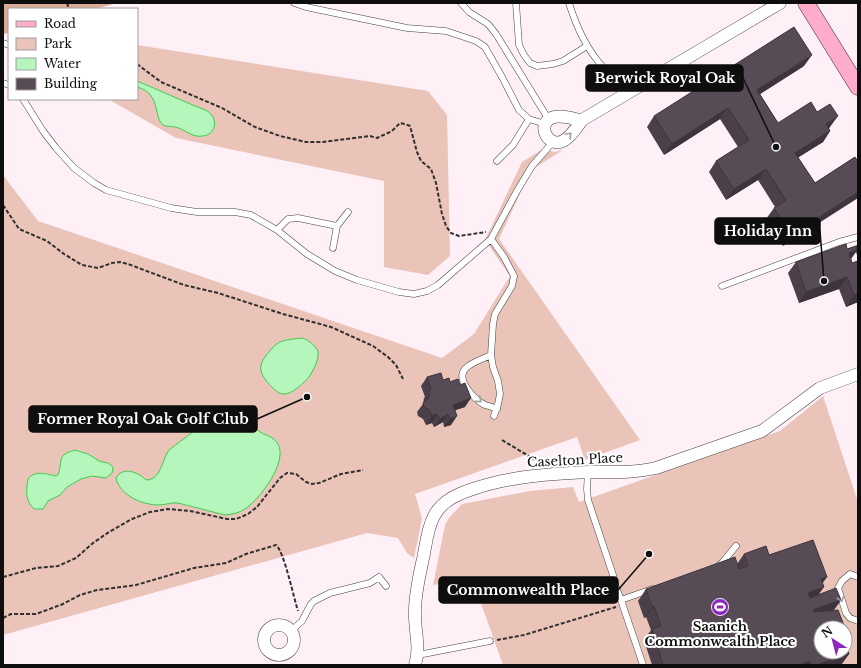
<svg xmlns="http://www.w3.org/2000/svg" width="861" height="668" font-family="'Libre Baskerville',serif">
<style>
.green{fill:#eac3b9;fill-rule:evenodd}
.forest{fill:#dbaa98}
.water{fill:#b4f6bb;stroke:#3bce4c}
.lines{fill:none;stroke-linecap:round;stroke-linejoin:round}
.lane-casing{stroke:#414141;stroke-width:7}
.street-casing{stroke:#414141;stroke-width:13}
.secondary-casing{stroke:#303030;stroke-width:17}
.path{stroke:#303030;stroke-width:2;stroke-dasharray:4 2;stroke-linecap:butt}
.lane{stroke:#fff;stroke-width:6}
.street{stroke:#fff;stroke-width:12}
.secondary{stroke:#ffabcc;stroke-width:16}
.wall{fill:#4b404a}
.shaded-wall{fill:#3d343c}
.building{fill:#574b56;stroke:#3d343c}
.oneway{stroke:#9f9f9f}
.labels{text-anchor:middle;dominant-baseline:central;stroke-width:4;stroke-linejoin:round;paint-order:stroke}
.street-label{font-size:13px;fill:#0e0e0e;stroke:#fff}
.poi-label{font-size:13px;font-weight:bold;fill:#0e0e0e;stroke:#fff}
.leader{fill:none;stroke:#0e0e0e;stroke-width:1.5}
.callout-dot{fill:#0e0e0e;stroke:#fff;stroke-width:1.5}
.callout{fill:#0e0e0e;stroke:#0e0e0e;stroke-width:1.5}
.callout-label{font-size:14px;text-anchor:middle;font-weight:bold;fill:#fff}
</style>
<rect width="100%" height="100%" fill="#fff0f7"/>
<path class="green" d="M 137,45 L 428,91 L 447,115 L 450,256 L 428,275 L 384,267 L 384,181 L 176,138 L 108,99 L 137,99 Z
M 543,149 L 555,152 L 563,150 L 531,170 L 499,239 L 640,440 L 585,460 L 577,437 L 415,494 L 422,518 L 414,558 L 407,553 L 398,538 L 367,533 L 3,635 L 3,175 L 38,221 L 442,358 L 474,334 L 510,276 L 485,240 L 522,162 Z
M 823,396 L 858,502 L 858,665 L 503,665 L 472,578 L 433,585 L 445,525 L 449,518 L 462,504 L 530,491 L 573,487 L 579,502 L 780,431 ZM 821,628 L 845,628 L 845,652 L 821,652 Z"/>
<path class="forest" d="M 3,3 L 117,3 L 95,9 L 9,9 L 9,33 L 3,34 Z"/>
<path class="water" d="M 137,81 C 159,90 182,101 205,110 C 218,115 218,134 203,136 C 192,138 185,129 175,127 C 172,126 169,127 166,126 C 152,123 163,93 137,87 Z
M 302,338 C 308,339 315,346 318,351 C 319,360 314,369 309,377 C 305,382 291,395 284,394 C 278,394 273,388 269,384 C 258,372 258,364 269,352 C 272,348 276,344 280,342 C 287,339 295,339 302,338 Z
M 236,419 C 241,421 248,423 253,426 C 255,428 258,430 260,432 C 267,436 273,436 278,444 C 288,462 260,499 245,509 C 239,513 233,514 225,515 L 178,503 C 171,502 166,505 159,505 C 143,505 120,496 116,478 C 123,466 138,472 146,480 C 161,480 162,460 169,450 L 206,422 Z
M 75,450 L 88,454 L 99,461 L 108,463 L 112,466 L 113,469 L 112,473 L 106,478 L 92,476 L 81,479 L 67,487 L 60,495 L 48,501 L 43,509 L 34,509 C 25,501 26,490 28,479 C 35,470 46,474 56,476 L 58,475 C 63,461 56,455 75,450 Z"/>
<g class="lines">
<g class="lane-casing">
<path id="lane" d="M 294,3 L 306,7 L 407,28 L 446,31 L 476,41 L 485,47 L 502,77 L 519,110 L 529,119 L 545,124
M 461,3 L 469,12 L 488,24 L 496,34 L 549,120
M 516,3 L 519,45 L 524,55 L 530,63 L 537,66 L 553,64 L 563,61 L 587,46
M 569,3 C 576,26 586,48 602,66 C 610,75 620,83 629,92
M 3,43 L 9,45
M 3,83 L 9,85
M 23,99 L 43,131 L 56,148 L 74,168 L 94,183 L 106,190 L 171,208 L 197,212 L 235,212 L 251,215 L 277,230 L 307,254 L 335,271 L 357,280 L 399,292 L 414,294 L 427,291 L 438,285 L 491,239 L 517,191 L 532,166 L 553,142
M 497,161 L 513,145 L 529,119
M 277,230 L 288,219 L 298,218 L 337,226 L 348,212
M 491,239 L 504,257 L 514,276 L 512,286 L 495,314 L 493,324 L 491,355 L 493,367 L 498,381 L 500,394 L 498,404 L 494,416
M 333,248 L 337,226
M 722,286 L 839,242 L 858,237
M 491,355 C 483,359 472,362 466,368 C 454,379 475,400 485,405 C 488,406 493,407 497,409
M 588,472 L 587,489 L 588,500 L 613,575 L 614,582 L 621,600 L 643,665
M 719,565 L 722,563 L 736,546
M 858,577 L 850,574 L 842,581 L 838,588 L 846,613 L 850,618 L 858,621
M 621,600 L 652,589
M 291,631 L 302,621 L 311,604 L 314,601 L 330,593 L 370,583 L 379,577 L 386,586
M 418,655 L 490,641"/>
</g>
<g class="street-casing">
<path id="street" d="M 582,120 C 573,119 560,114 551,118 C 536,126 549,148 563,141 C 571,137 577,127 582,120 L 780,3
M264 640a15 15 0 1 1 30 0a15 15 0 1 1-30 0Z
M 415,665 C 421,647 414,630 415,611 C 415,592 420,573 424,554 C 426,542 428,527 434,516 C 442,500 460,493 476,488 C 512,476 551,474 589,472 C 612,472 634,473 656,468 L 762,431 L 820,388 L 858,374"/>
</g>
<g class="secondary-casing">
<path id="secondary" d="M 806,3 L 858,87"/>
</g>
<path class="path" d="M 67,3 L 69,9
M 137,64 L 161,82 L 222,108 L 255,127 L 280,136 L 306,142 L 323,142 L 370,136 L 377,138 L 392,131 L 400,123 L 405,124 L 410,126 L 417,152 L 421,161 L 431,169 L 436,183 L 442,214 L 446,226 L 451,233 L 459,236 L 486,232
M 3,205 L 19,229 L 47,241 L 64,254 L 82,265 L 98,268 L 112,263 L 120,262 L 128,264 L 184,285 L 218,293 L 283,314 L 331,327 L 373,346 L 388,357 L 396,365 L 403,379
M 502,440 L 542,464
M 3,577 L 36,568 L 58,566 L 76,558 L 93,543 L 109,532 L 132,519 L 150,512 L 168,509 L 190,511 L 227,519 L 236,519 L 248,514 L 257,507 L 280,478 L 287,473 L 296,474 L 306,482 L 312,484 L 319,483 L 341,474 L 363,470
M 3,618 L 11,614 L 36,614 L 63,604 L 80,595 L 97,590 L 136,585 L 194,568 L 226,563 L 246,554 L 276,545 C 284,551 294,599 298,611
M 497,640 L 524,635 L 616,607"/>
<use href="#lane" class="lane"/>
<use href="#street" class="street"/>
<use href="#secondary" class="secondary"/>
</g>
<path class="wall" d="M 804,66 L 760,94 L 778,123 L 817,112 L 830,127 L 829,128 L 830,131 L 823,142 L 798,157 L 815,183 L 855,157 L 783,246 L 766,219 L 774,208 L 775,207 L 758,180 L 726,200 L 709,172 L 716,161 L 738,147 L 720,119 L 664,155 L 647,127 L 654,116 Z
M 858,243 L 858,258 L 856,252 L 851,259 L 858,302 L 846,307 L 839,289 L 799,303 L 788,273 L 796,262 L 847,249 L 856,246 Z
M 427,377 L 450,382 L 465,407 L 455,410 L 451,425 L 444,427 L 443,422 L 434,427 L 432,423 L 426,425 L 423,419 L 418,416 L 417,412 L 423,404 L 424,398 L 425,397 L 421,386 Z
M 744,554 L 769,555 L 827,577 L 822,583 L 819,595 L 841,600 L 821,628 L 849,654 L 841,665 L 652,665 L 644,640 L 651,630 L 646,617 L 644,618 L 638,601 L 646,589 L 737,564 Z"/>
<path class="shaded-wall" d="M 812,55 L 804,66 L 749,101 L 757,90 Z
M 728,108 L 720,119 L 664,155 L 672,144 Z
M 838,116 L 830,127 L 818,135 L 826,124 Z
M 830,131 L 823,142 L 788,164 L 795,153 Z
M 766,169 L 758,180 L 726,200 L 734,189 Z
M 858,192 L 858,198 L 783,246 L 791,235 Z
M 857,250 L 849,261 L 849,253 Z
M 847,277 L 839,289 L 799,303 L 806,292 Z
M 858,294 L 858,302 L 846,307 L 854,295 Z
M 471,398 L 465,407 L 447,413 L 453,405 Z
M 437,414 L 432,423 L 426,425 L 432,416 Z
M 448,414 L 443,422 L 434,427 L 440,419 Z
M 457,416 L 451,425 L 444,427 L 450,419 Z
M 827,577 L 819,588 L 821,579 Z
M 824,587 L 816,598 L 800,604 L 808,593 Z
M 841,600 L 833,611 L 805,621 L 813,610 Z
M 654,606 L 646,617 L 644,618 L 652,607 Z
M 849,654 L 841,665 L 816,665 Z
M 810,661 L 808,665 L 799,665 Z"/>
<path class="building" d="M 794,27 L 812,55 L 757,90 L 778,123 L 811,102 L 817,112 L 830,104 L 838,116 L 826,124 L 830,131 L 795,153 L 815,183 L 855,157 L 858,162 L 858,192 L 791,235 L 774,208 L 786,200 L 766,169 L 734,189 L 716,161 L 749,140 L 728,108 L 672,144 L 654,116 Z
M 846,244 L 847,249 L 856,246 L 857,250 L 849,253 L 852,263 L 858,261 L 858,294 L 854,295 L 847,277 L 806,292 L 796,262 Z
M 441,373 L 443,380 L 449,378 L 450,382 L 458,379 L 460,385 L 465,383 L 471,398 L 453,405 L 457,416 L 450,419 L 448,414 L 440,419 L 437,414 L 432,416 L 429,410 L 424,407 L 423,403 L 428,399 L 430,390 L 431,389 L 427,377 Z
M 813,540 L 827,577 L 821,579 L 824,587 L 808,593 L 810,598 L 836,588 L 841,600 L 813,610 L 814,612 L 838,610 L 845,628 L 821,628 L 821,652 L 845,652 L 845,643 L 849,654 L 816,665 L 811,665 L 810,661 L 799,665 L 663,665 L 652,629 L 661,626 L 654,606 L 652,607 L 646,589 L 735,557 L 739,569 L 748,566 L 744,554 L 766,546 L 769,555 Z
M 845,628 L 847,634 L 845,635 Z"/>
<defs><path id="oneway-chevron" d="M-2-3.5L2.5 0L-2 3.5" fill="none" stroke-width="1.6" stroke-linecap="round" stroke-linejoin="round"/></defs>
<g class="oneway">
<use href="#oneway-chevron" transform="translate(569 135) rotate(-46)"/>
<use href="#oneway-chevron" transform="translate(479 400) rotate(41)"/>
<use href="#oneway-chevron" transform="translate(841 599) rotate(72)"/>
</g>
<defs>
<g id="stadium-disc" transform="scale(0.9)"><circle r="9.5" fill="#8d25bf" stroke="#fff"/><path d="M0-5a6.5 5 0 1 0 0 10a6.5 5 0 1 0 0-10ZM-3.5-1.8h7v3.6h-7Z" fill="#fff"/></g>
</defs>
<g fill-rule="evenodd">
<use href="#stadium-disc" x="720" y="607"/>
</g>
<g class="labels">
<g class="street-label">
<text transform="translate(575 460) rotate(-3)">Caselton Place</text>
</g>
<g class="poi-label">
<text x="720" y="626">Saanich<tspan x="720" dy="15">Commonwealth Place</tspan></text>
</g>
</g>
<path class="leader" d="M776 147L743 78M824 281L820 231M307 397L257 419M649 554L618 590"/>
<g class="callout-dot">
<circle cx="776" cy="147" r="4"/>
<circle cx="824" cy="281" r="4"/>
<circle cx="307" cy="397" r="4"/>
<circle cx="649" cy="554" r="4"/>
</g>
<g class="callout">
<rect x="586" y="65" width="157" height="26" rx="4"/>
<rect x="715" y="218" width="105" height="26" rx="4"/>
<rect x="29" y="406" width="228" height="26" rx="4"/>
<rect x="439" y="577" width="179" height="26" rx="4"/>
</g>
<g class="callout-label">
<text x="665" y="83">Berwick Royal Oak</text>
<text x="768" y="236">Holiday Inn</text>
<text x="143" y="424">Former Royal Oak Golf Club</text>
<text x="528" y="595">Commonwealth Place</text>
</g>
<rect width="861" height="668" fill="none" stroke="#0e0e0e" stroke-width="8"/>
<rect x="8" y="8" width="130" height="92" fill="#ffffff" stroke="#9f9f9f"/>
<rect x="16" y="21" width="20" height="6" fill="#ffabcc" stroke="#9f9f9f"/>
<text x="44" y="28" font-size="12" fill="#0e0e0e">Road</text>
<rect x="16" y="38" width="20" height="12" fill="#eac3b9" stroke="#9f9f9f"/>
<text x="44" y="48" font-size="12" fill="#0e0e0e">Park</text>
<rect x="16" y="58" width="20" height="12" fill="#b4f6bb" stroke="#9f9f9f"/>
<text x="44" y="68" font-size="12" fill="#0e0e0e">Water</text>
<rect x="16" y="78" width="20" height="12" fill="#574b56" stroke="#9f9f9f"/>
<text x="44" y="88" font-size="12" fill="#0e0e0e">Building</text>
<g transform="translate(833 640) rotate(324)"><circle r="19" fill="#ffffff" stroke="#9f9f9f"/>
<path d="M0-3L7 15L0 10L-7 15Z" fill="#8d25bf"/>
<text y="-6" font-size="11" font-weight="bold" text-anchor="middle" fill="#0e0e0e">N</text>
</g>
</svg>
